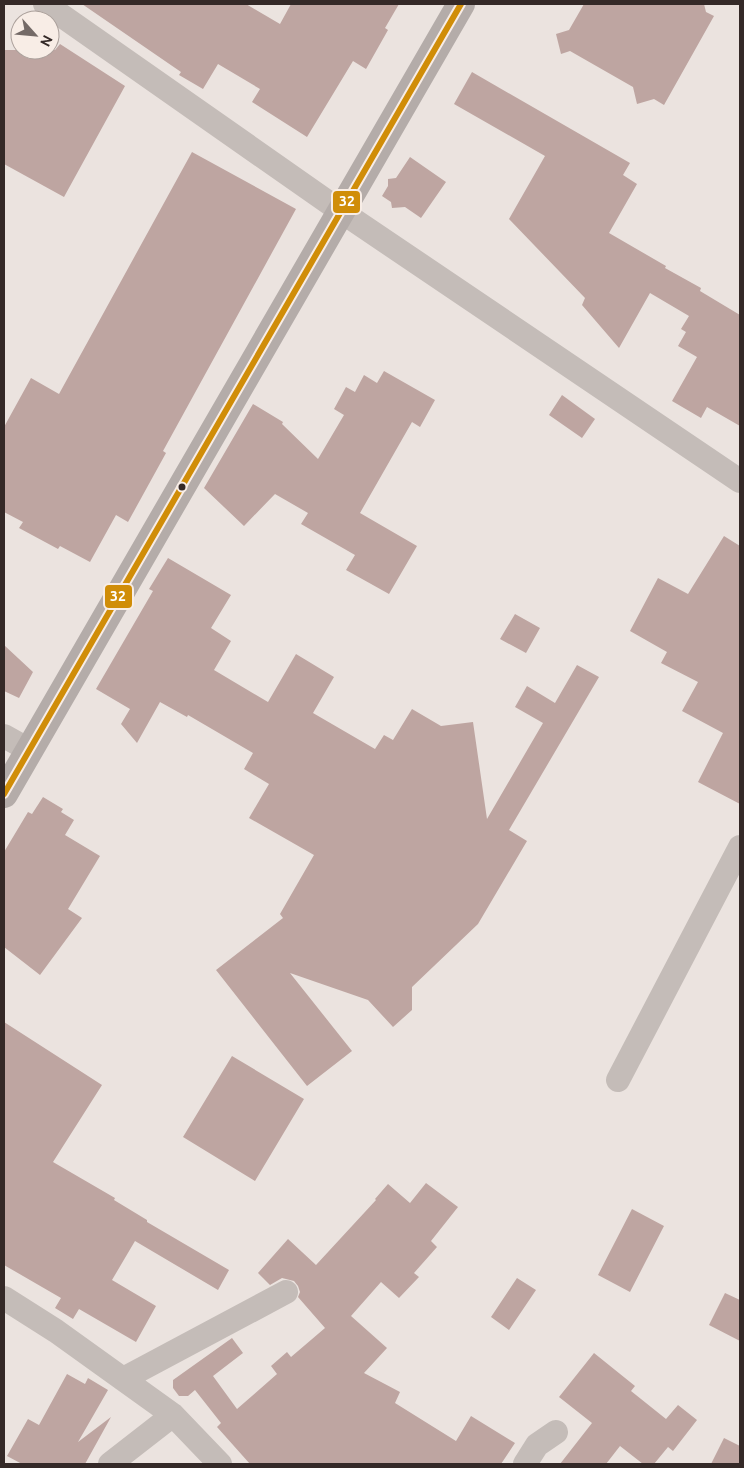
<svg xmlns="http://www.w3.org/2000/svg" width="744" height="1468" font-family="Ubuntu,sans-serif">
<style>
.building{fill:#bea5a1}
.lines{fill:none;stroke-linecap:round;stroke-linejoin:round}
.street{stroke:#c4bcb8;stroke-width:24}
.secondary{stroke:#b4aca9;stroke-width:28}
.bus-1-casing{stroke:#f8ede6;stroke-width:10}
.bus-1{stroke:#d08d08;stroke-width:6}
.bus-dot{fill:#342927;stroke:#f8ede6;stroke-width:2}
.line-badge{stroke:#f8ede6;stroke-width:2}
.badge-label{font-size:14px;text-anchor:middle;font-weight:bold;fill:#fff}
</style>
<rect width="100%" height="100%" fill="#ebe3df"/>
<path class="building" d="M 82,4 L 246,4 L 280,24 L 291,4 L 399,4 L 385,28 L 388,30 L 366,69 L 353,61 L 307,137 L 252,102 L 260,89 L 218,64 L 203,89 L 179,75 L 181,72 Z
M 584,4 L 704,4 L 706,12 L 714,16 L 664,105 L 654,99 L 637,104 L 633,87 L 570,51 L 561,54 L 556,34 L 569,30 Z
M 60,44 L 125,86 L 64,197 L 4,164 L 4,50 L 55,50 Z
M 472,72 L 630,163 L 623,175 L 637,184 L 609,233 L 666,266 L 665,268 L 701,288 L 700,291 L 740,315 L 740,426 L 707,407 L 701,418 L 672,401 L 697,357 L 678,346 L 686,332 L 681,329 L 689,316 L 650,293 L 619,348 L 582,305 L 585,298 L 509,219 L 545,156 L 454,104 Z
M 192,152 L 296,209 L 163,451 L 166,453 L 128,522 L 116,515 L 90,562 L 60,546 L 58,549 L 19,528 L 23,522 L 4,512 L 4,427 L 31,378 L 59,394 Z
M 410,157 L 446,182 L 421,218 L 405,207 L 392,208 L 391,202 L 382,196 L 388,186 L 388,179 L 396,178 Z
M 384,371 L 435,400 L 420,427 L 412,422 L 360,513 L 417,546 L 389,594 L 346,570 L 355,555 L 301,524 L 308,513 L 275,494 L 244,526 L 204,488 L 253,404 L 283,422 L 282,424 L 318,459 L 344,415 L 334,409 L 346,387 L 355,392 L 364,375 L 377,383 Z
M 562,395 L 595,419 L 582,438 L 549,415 Z
M 724,536 L 740,546 L 740,804 L 698,782 L 723,733 L 682,711 L 698,682 L 661,663 L 667,652 L 630,631 L 658,578 L 688,594 Z
M 168,558 L 231,595 L 211,628 L 231,641 L 214,670 L 268,702 L 296,654 L 334,677 L 313,713 L 375,749 L 384,735 L 393,740 L 412,709 L 441,726 L 473,722 L 487,819 L 543,723 L 515,707 L 527,686 L 555,703 L 577,665 L 599,677 L 509,830 L 527,841 L 478,924 L 412,987 L 412,1010 L 393,1027 L 368,1000 L 290,973 L 352,1051 L 307,1086 L 216,970 L 283,918 L 280,914 L 314,855 L 249,818 L 269,784 L 244,769 L 253,753 L 188,715 L 187,717 L 160,702 L 137,743 L 121,724 L 130,709 L 96,689 L 153,591 L 149,589 Z
M 515,614 L 540,628 L 526,653 L 500,639 Z
M 4,645 L 33,672 L 19,698 L 4,691 Z
M 43,797 L 63,809 L 61,812 L 74,820 L 65,835 L 100,856 L 68,909 L 82,918 L 40,975 L 4,947 L 4,852 L 28,812 L 32,814 Z
M 4,1022 L 102,1085 L 53,1162 L 115,1198 L 114,1200 L 147,1220 L 147,1222 L 229,1270 L 218,1290 L 135,1241 L 112,1280 L 156,1306 L 136,1342 L 79,1309 L 73,1319 L 55,1308 L 61,1298 L 4,1265 Z
M 232,1056 L 304,1099 L 255,1181 L 183,1137 Z
M 426,1183 L 458,1207 L 431,1241 L 437,1247 L 414,1273 L 419,1277 L 399,1298 L 381,1282 L 351,1316 L 387,1348 L 364,1373 L 400,1392 L 395,1403 L 456,1441 L 471,1416 L 515,1443 L 501,1464 L 250,1464 L 217,1427 L 221,1423 L 195,1390 L 188,1396 L 179,1396 L 173,1388 L 173,1380 L 232,1338 L 243,1353 L 213,1376 L 237,1409 L 277,1374 L 271,1366 L 287,1352 L 291,1357 L 325,1328 L 298,1297 L 300,1292 L 298,1286 L 294,1281 L 282,1278 L 270,1285 L 258,1273 L 288,1239 L 316,1265 L 376,1200 L 375,1199 L 388,1184 L 410,1203 Z
M 632,1209 L 664,1226 L 630,1292 L 598,1275 Z
M 517,1278 L 536,1290 L 509,1330 L 491,1317 Z
M 725,1293 L 740,1300 L 740,1341 L 709,1325 Z
M 594,1353 L 635,1386 L 631,1391 L 666,1419 L 678,1405 L 697,1420 L 673,1451 L 668,1447 L 654,1464 L 643,1464 L 620,1446 L 606,1464 L 560,1464 L 592,1423 L 559,1397 Z
M 67,1374 L 85,1384 L 88,1378 L 108,1390 L 78,1442 L 111,1417 L 85,1464 L 22,1464 L 7,1456 L 28,1419 L 39,1425 Z
M 724,1438 L 740,1446 L 740,1464 L 711,1464 Z"/>
<g class="lines">
<path class="street" d="M 45,4 L 342,212 L 740,481
M 4,736 L 29,750
M 618,1080 L 740,847
M 4,1298 L 56,1331 L 173,1415 L 220,1464
M 123,1379 L 286,1292
M 110,1464 L 173,1415
M 525,1464 L 537,1445 L 556,1432"/>
<path class="secondary" d="M 4,794 L 461,4"/>
<g class="bus-1-casing">
<path id="bus-1" d="M 4,794 L 461,4"/>
</g>
<use href="#bus-1" class="bus-1"/>
</g>
<circle class="bus-dot" cx="182" cy="487" r="4.5"/>
<g class="line-badge">
<rect x="332" y="190" width="29" height="24" rx="5" fill="#d08d08"/>
<rect x="104" y="584" width="29" height="25" rx="5" fill="#d08d08"/>
</g>
<g class="badge-label">
<text x="347" y="206">32</text>
<text x="118" y="601">32</text>
</g>
<rect width="744" height="1468" fill="none" stroke="#342927" stroke-width="10"/>
<g transform="translate(35 35) rotate(117)"><circle r="24" fill="#f8ede6" stroke="#aa9f9a"/>
<path d="M0-4L9 19L0 12L-9 19Z" fill="#746a67"/>
<text y="-8" font-size="14" font-weight="bold" text-anchor="middle" fill="#342927">N</text>
</g>
</svg>
